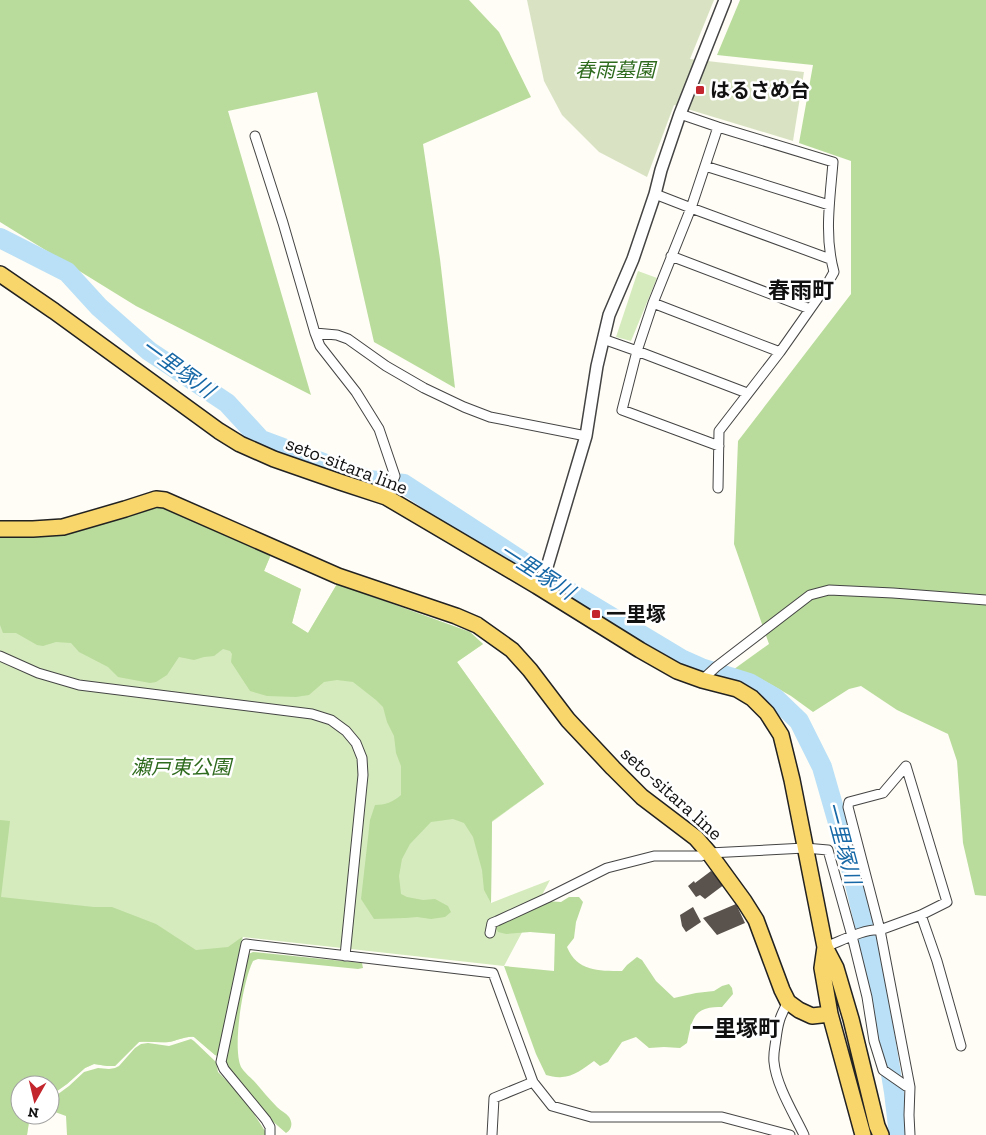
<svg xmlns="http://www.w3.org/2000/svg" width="986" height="1135" font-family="'Zilla Slab','Noto Sans JP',serif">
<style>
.green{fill:#d5ebbd}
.forest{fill:#b9dc9c}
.cemetery{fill:#d9e3c4}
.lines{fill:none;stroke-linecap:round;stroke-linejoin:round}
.river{stroke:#b9e0f7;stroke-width:20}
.building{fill:#5a524d}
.minor-casing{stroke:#444;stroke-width:11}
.tertiary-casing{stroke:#444;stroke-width:14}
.primary-casing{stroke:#222;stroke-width:18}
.minor{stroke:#fff;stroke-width:9}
.tertiary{stroke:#fff;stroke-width:11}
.primary{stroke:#f9d66b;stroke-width:15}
.poi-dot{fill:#c4262e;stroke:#fff;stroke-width:2}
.labels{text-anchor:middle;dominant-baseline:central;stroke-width:5;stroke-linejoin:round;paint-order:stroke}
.park-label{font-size:20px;font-style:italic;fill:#2f6b1f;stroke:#fff}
.poi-label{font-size:20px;font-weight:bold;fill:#111;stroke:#fff;text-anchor:start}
.street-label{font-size:20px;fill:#111;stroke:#fff}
.water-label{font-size:21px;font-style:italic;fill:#1768a6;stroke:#fff}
.quarter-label{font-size:22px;font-weight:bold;fill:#111;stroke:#fff}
</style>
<rect width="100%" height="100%" fill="#fffdf5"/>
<path class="green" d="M 638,271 L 657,278 L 631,341 L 616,337 Z
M 0,534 L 272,552 L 264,571 L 301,589 L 292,623 L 308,633 L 337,584 L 470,632 L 483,644 L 457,662 L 544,784 L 492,822 L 491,903 L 550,880 L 504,966 L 243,937 L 218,1056 L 215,1055 L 194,1037 C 185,1036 177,1041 169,1042 C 159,1043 149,1041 139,1042 L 115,1066 L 107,1066 L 94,1064 L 85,1068 L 67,1084 L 50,1096 L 50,1085 L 20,1085 L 20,1115 L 30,1115 L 27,1135 L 0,1135 Z"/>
<path class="forest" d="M 0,0 L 469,0 L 499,32 L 531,97 L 423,144 L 440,259 L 455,388 L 374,342 L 317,92 L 228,111 L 311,395 L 136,306 L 0,222 Z
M 740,0 L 986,0 L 986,896 L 975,895 L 963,843 L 957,761 L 948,734 L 897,710 L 861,686 L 849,689 L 813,712 L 791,696 L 763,680 L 730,672 L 769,644 L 734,544 L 738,441 L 851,294 L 851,161 L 799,143 L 813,65 L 717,55 Z
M 159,505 L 272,552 L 264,571 L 301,589 L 292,623 L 308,633 L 337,584 L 470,632 L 483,644 L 457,662 L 544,784 L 492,821 L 491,903 L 484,890 L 482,870 L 473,837 L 464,823 L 453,819 L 431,822 L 410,844 L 402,859 L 399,876 L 401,894 L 407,897 L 423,900 L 435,899 L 448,906 L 451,912 L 445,917 L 431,919 L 417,917 L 406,918 L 374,919 L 361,899 L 370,820 L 375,805 C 385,805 393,802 401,795 L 401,766 L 396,753 L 394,736 L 387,722 L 383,707 L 376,700 L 353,682 L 337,680 L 324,682 L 309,695 L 296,697 L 267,696 L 250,691 L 231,662 L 232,654 L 230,651 L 223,649 L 214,656 L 204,657 L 194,660 L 179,657 L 167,675 L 156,682 L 150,683 L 118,677 L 108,667 L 79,652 L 71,643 L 56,642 L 43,646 L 37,645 L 16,633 L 3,633 L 0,625 L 0,534 Z
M 0,820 L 10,821 L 1,897 L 94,907 L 112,907 L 156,924 L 196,950 L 228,947 L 242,937 L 218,1056 L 215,1055 L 194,1037 C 185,1036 177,1041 169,1042 C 159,1043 149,1041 139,1042 L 115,1066 L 107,1066 L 94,1064 L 85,1068 L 67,1084 L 50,1096 L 50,1085 L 20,1085 L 20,1115 L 30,1115 L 27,1135 L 0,1135 Z
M 569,897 L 579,897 L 583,902 L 576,922 L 574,938 L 567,947 C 577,971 598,971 622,971 L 627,965 L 637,957 L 642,960 L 656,981 L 674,998 L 696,993 L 714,991 L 722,986 L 729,984 L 732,988 L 733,994 L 722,1007 C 717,1007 711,1007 705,1009 C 691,1013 690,1031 687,1043 L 680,1048 L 664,1047 L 649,1048 L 636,1037 L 622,1042 L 608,1062 L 600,1066 L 594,1061 C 584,1068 573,1077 562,1077 C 557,1078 551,1076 546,1075 L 536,1054 L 504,966 L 554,971 L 555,934 L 530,932 L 506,934 L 498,932 L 496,928 L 499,922 L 546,901 L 561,902 Z
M 253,952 L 362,963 L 363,968 L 358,969 L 269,960 L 258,959 L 253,961 C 243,981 232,1047 241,1067 C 244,1072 250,1077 254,1081 C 262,1090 269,1099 277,1107 C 281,1111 286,1113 289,1117 C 293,1123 292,1130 286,1133 L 270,1119 L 226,1065 L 225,1061 L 246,955 Z
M 191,1039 L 194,1041 L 216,1062 L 218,1072 L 243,1097 L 265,1131 L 265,1135 L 67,1135 L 66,1116 L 55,1112 L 46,1120 L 35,1120 L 35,1115 L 50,1115 L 50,1100 L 69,1086 L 84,1072 L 98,1068 L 109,1069 L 115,1068 L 119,1066 L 135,1048 L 141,1044 L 148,1043 L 169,1046 Z"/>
<path class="cemetery" d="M 527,0 L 714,0 L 690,59 L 804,72 L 793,141 L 674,105 L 647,177 L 599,152 L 562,115 L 544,81 Z"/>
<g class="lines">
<path class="river" d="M 0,238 L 67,272 L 99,307 L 149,351 L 227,403 L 261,440 L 369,480 L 404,484 L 560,586 L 683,660 L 701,668 L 749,683 L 775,698 L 799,721 L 822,767 L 851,868 L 870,947 L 894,1092 L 899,1135"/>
</g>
<path class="building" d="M 711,871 L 714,874 L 718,871 L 725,884 L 705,899 L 700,895 L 696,897 L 688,886 L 694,881 L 695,883 Z
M 736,904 L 745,923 L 717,935 L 703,918 Z
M 693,907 L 701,922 L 686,932 L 682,926 L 680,915 Z"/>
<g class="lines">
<g class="minor-casing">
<path id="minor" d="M 680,114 L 718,127 L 833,162 C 830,200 824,235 834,272 L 825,288 L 780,352 L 719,431 L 718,488
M 718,127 L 691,208 L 653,303 L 637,351 L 622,410 L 719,446
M 255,136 L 283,223 L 315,333 L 320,346 L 356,392 L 379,429 L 395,476 L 386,497
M 705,166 L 829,205
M 655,194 L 691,208 L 830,259
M 671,256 L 810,309
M 653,303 L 780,352
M 315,333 L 337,335 L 348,339 L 386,366 L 424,388 L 464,407 L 490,417 L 586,436
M 603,339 L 637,351 L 747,393
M 0,656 L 38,673 L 79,685 L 312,714 L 331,720 L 346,731 L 356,743 L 362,758 L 363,775 L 345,956
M 702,680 L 716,667 L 810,595 L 829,590 L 893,593 L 986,600
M 921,915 L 937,961 L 961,1046
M 490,933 L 492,923 L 497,921 L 547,898 L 607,868 L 654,856 L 701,856 L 709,853 L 805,848 L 828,850 L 852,936 L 867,997 L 874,1041 L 883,1070 L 906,1086 L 910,1087
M 825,947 C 839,942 865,928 880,930 L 921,915 L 947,902 L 906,766 L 883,793 L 849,802 L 848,807 L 880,930 L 910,1087 L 909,1115 L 910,1135
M 788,1002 C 780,1016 778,1023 776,1039 C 775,1047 773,1054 774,1062 C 776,1085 794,1114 804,1135
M 270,1135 L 270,1127 L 266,1120 L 224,1069 L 221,1062 L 246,944 L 493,973 L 533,1082 L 552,1106 L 591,1117 L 722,1117 L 790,1135
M 492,1135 L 494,1098 L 533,1082"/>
</g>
<g class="tertiary-casing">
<path id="tertiary" d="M 537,586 L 547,567 L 586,436 L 597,366 L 609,315 L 633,259 L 655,194 L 661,170 L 680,114 L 725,0"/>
</g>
<g class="primary-casing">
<path id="primary" d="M 0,274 L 54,311 L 219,431 L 240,444 L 274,459 L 340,482 L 386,497 L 537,586 L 640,650 L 677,671 L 702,680 L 737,689 L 752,698 L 767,713 L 781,735 L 792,780 L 825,947 L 836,968 L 851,1019 L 877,1126 L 881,1135
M 0,529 L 33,529 L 63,527 L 125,509 L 156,499 L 165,500 L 338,576 L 456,616 L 477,625 L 512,650 L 530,670 L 568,720 L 613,768 L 642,797 L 696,838 L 709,853 L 744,901 L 756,920 L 782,990 L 788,1002 L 799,1010 L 812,1016 L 830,1014
M 825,947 L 822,968 L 830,1014 L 863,1135"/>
</g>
<use href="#minor" class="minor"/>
<use href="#tertiary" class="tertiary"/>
<use href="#primary" class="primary"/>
</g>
<g class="poi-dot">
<rect x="695" y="85" width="10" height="10" rx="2.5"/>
<rect x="591" y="609" width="10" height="10" rx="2.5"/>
</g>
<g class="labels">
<g class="park-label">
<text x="615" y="70">春雨墓園</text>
<text x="181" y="767">瀬戸東公園</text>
</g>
<g class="poi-label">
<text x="710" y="90">はるさめ台</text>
<text x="606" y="614">一里塚</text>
</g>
<g class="street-label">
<text transform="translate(347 465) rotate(21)">seto-sitara line</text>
<text transform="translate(672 793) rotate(42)">seto-sitara line</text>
</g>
<g class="water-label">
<text transform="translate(178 368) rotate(36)">一里塚川</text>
<text transform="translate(537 571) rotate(33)">一里塚川</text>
<text transform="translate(843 843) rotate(75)">一里塚川</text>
</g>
<g class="quarter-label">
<text x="801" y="290">春雨町</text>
<text x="736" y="1028">一里塚町</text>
</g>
</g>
<g transform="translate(35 1100) rotate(188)"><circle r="24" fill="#ffffff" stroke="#a0a0a0"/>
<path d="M0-4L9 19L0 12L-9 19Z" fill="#c4262e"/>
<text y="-8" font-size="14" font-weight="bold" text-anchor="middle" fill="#111111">N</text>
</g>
</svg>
